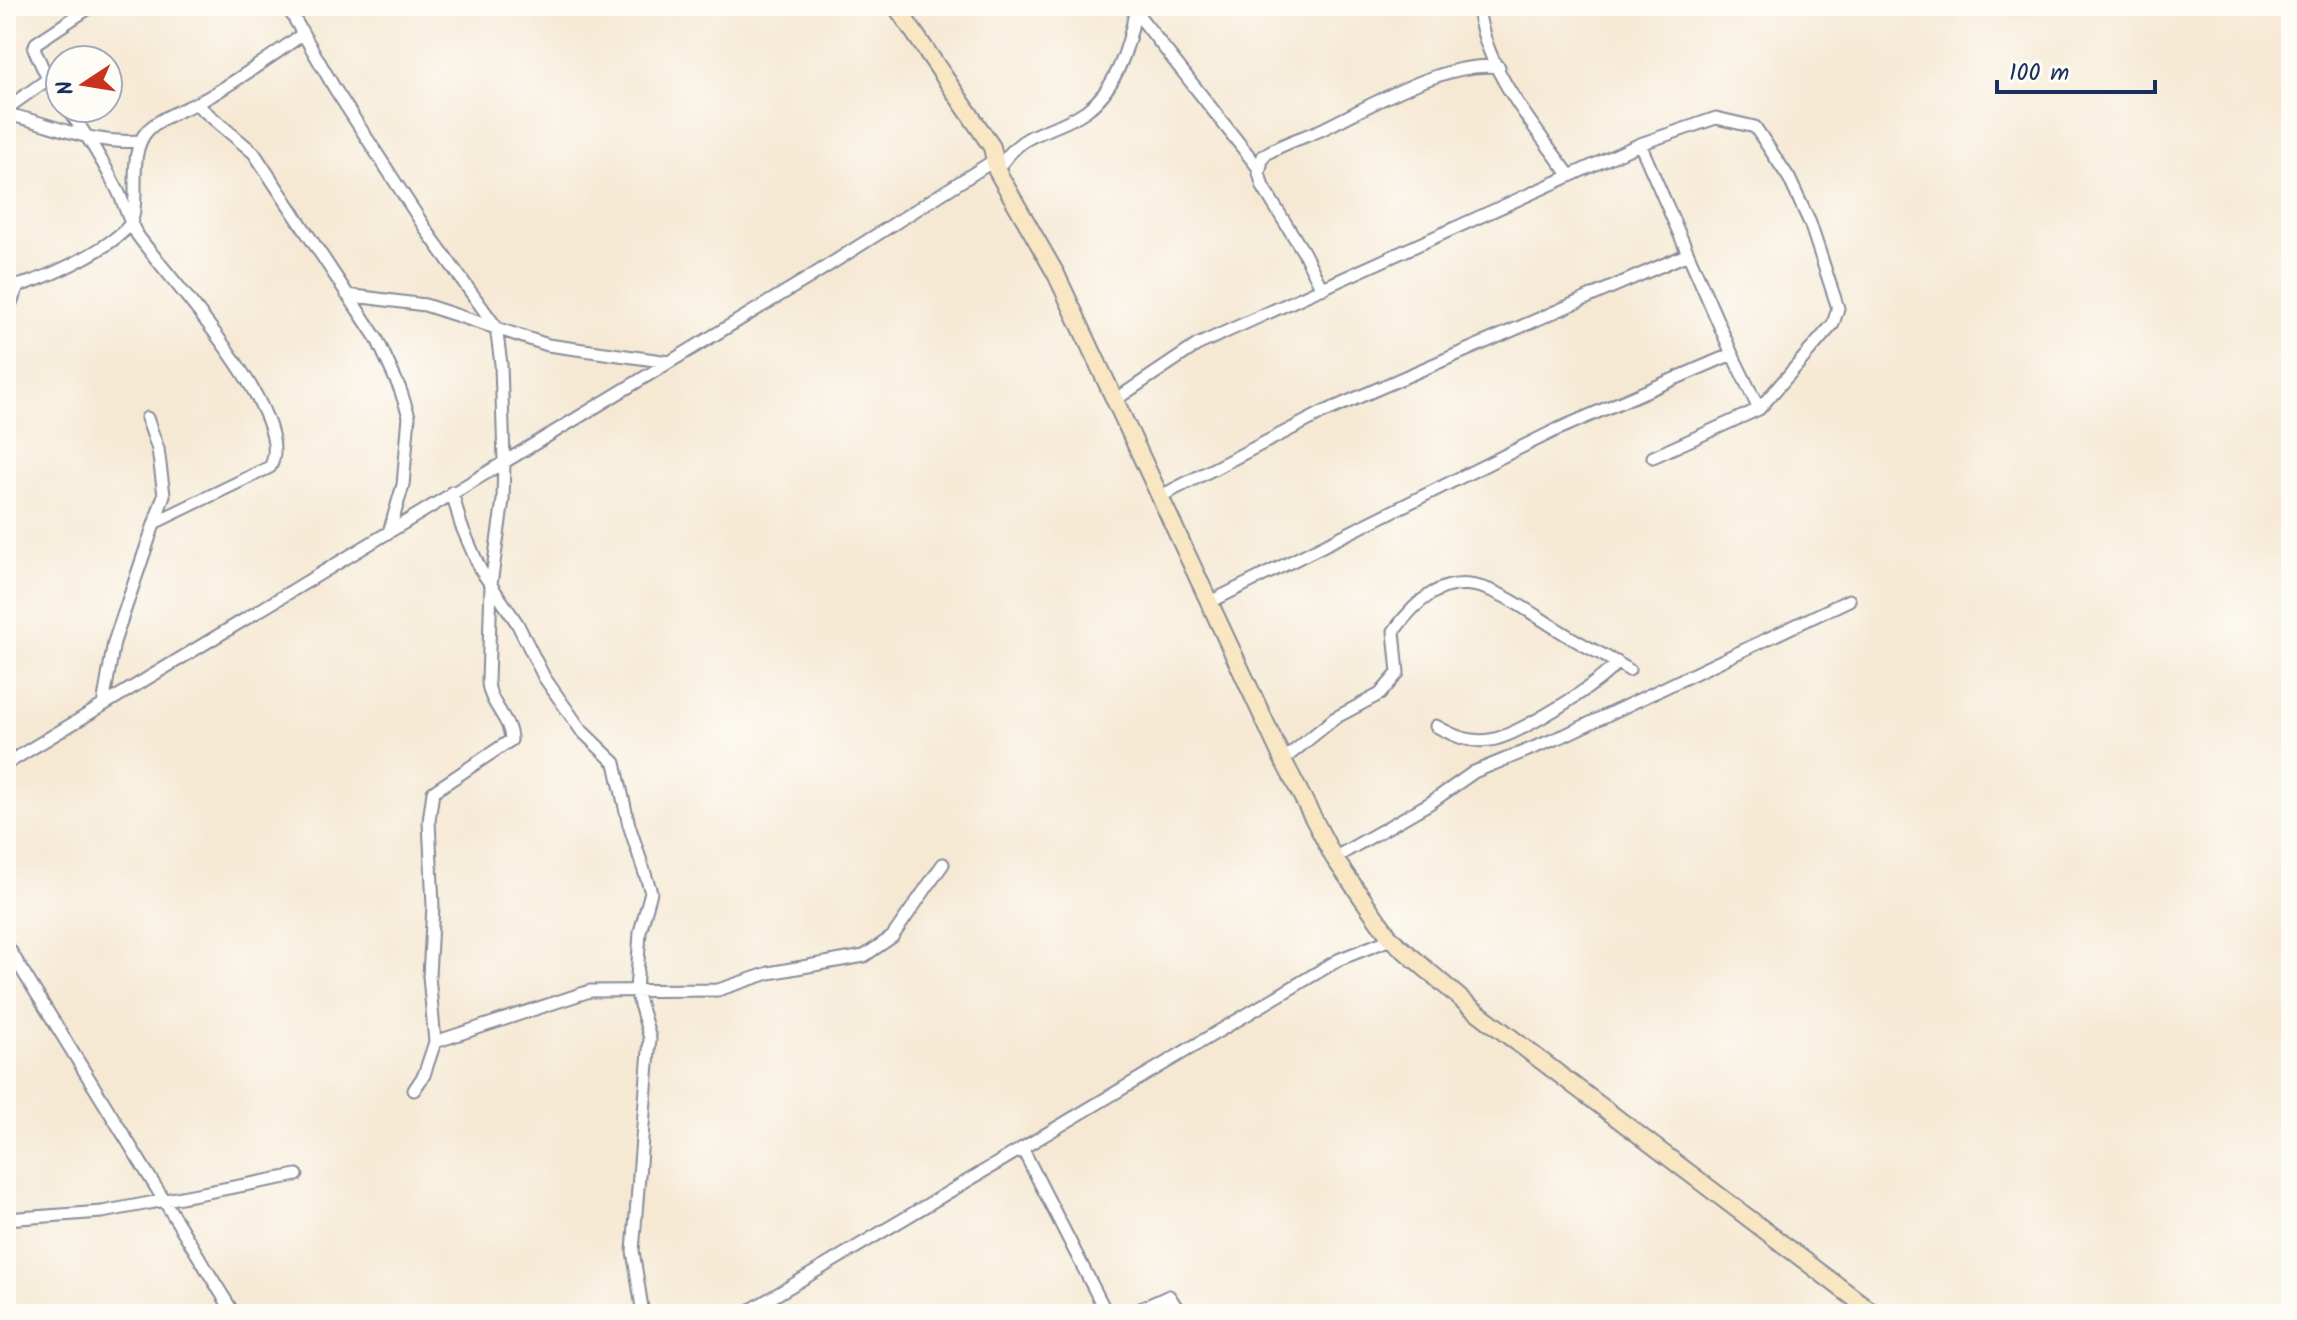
<svg xmlns="http://www.w3.org/2000/svg" width="2297" height="1320" font-family="Kalam,sans-serif">
<style>
.lines{fill:none;stroke-linecap:round;stroke-linejoin:round}
.street-casing{stroke:#888c99;stroke-width:15}
.secondary-casing{stroke:#888c99;stroke-width:20}
.street{stroke:#fff;stroke-width:11}
.secondary{stroke:#f9e7c3;stroke-width:16}
</style>
<rect width="100%" height="100%" fill="#fdfcf7"/>
<filter id="ink" filterUnits="userSpaceOnUse"><feTurbulence type="fractalNoise" baseFrequency=".0125" numOctaves="2"/><feDisplacementMap in="SourceGraphic" scale="16" xChannelSelector="R" yChannelSelector="G"/><feConvolveMatrix kernelMatrix="1 2 1 2 8 2 1 2 1" color-interpolation-filters="sRGB"/></filter>
<filter id="wash" filterUnits="userSpaceOnUse"><feTurbulence type="fractalNoise" baseFrequency=".006" numOctaves="4" result="noise"/><feDisplacementMap in="SourceGraphic" scale="32" xChannelSelector="R" yChannelSelector="G"/><feGaussianBlur stdDeviation="1.8" result="paint"/><feColorMatrix in="noise" values="0 0 0 0 0 0 0 0 0 0 0 0 0 0 0 0 0 1.4 0 .05"/><feComposite in="paint" operator="in"/></filter>
<g filter="url(#wash)">
<rect width="100%" height="100%" fill="#f6e9d4"/>
</g>
<g filter="url(#ink)">
<g class="lines">
<g class="street-casing">
<path id="street" d="M 287,6 L 335,89 L 429,234 L 496,327 L 501,364 L 504,460 L 503,500 L 491,584 L 488,682 C 489,704 511,719 511,740 L 433,792 L 429,821 L 433,906 L 429,976 L 435,1042 L 424,1075 L 414,1090
M 1478,6 C 1484,69 1534,126 1570,176
M 1132,7 L 1260,170
M 48,79 L 60,99
M 196,104 L 254,153 L 377,339 L 400,389 L 409,416 L 403,485 L 390,529
M 67,108 C 87,135 103,161 118,191 C 125,205 129,223 138,236 C 168,277 299,417 270,467 L 156,522
M 6,109 L 48,79 L 34,49 L 36,43 L 92,6
M 6,114 C 55,124 89,145 141,141
M 1640,144 L 1732,354
M 6,287 C 29,289 124,243 132,220 C 140,194 127,152 148,130 C 162,116 189,108 207,98 C 240,79 272,56 303,34
M 1322,289 L 1304,253 L 1263,187 L 1259,173 L 1263,156 C 1283,142 1304,138 1325,128 C 1372,105 1447,60 1499,67
M 347,295 L 425,305 L 548,345 L 669,362
M 6,315 L 17,288
M 1115,400 L 1197,345 L 1640,144 L 1716,118 L 1755,127 L 1789,178 L 1810,223 L 1838,308 L 1833,324 L 1759,409 L 1653,457
M 452,492 L 461,525 L 480,569 L 517,623 L 544,677 L 581,730 L 615,763 L 629,825 L 651,892 L 640,932 L 636,991 L 650,1038 L 633,1251 L 643,1314
M 1161,496 L 1322,413 L 1688,254
M 1210,602 L 1556,430 L 1732,354 L 1759,409
M 103,705 L 114,642 L 164,495 L 158,449 L 147,418
M 1436,726 C 1454,736 1469,743 1490,740 C 1516,737 1602,683 1617,662
M 1283,760 L 1335,718 L 1380,694 L 1398,673 L 1394,631 C 1456,545 1502,597 1570,637 C 1590,649 1610,658 1629,670
M 6,764 L 810,277 L 990,163 L 997,171 C 1025,125 1049,137 1087,110 C 1118,87 1130,44 1136,6
M 1334,858 L 1430,803 L 1474,772 L 1565,735 L 1849,600
M 6,944 L 234,1314
M 435,1042 L 590,991 L 718,990 L 769,973 L 864,956 L 892,937 L 943,864
M 1022,1148 L 1107,1314
M 6,1219 L 102,1212 L 297,1175
M 744,1314 L 1340,959 L 1391,939
M 1129,1314 L 1169,1296 L 1181,1314"/>
</g>
<g class="secondary-casing">
<path id="secondary" d="M 896,6 L 992,147 L 997,171 L 1056,274 L 1283,760 L 1334,858 L 1391,939 L 1468,1005 L 1875,1314"/>
</g>
<use href="#street" class="street"/>
<use href="#secondary" class="secondary"/>
</g>
</g>
<rect width="2297" height="1320" fill="none" stroke="#fdfcf7" stroke-width="32"/>
<g transform="translate(84 84) rotate(258)"><circle r="38" fill="#fdfcf7" stroke="#a3aaba" stroke-width="2"/>
<path d="M0-6L14 30L0 20L-14 30Z" fill="#c8321e"/>
<text y="-12" font-size="22" font-weight="bold" text-anchor="middle" fill="#1b2f5e">N</text>
</g>
<path d="M1997 80v12h158v-12" fill="none" stroke="#1b2f5e" stroke-width="4"/>
<text x="2009" y="80" font-size="24" fill="#1b2f5e" stroke="#fdfcf7" stroke-width="6" paint-order="stroke">100 m</text>
</svg>
